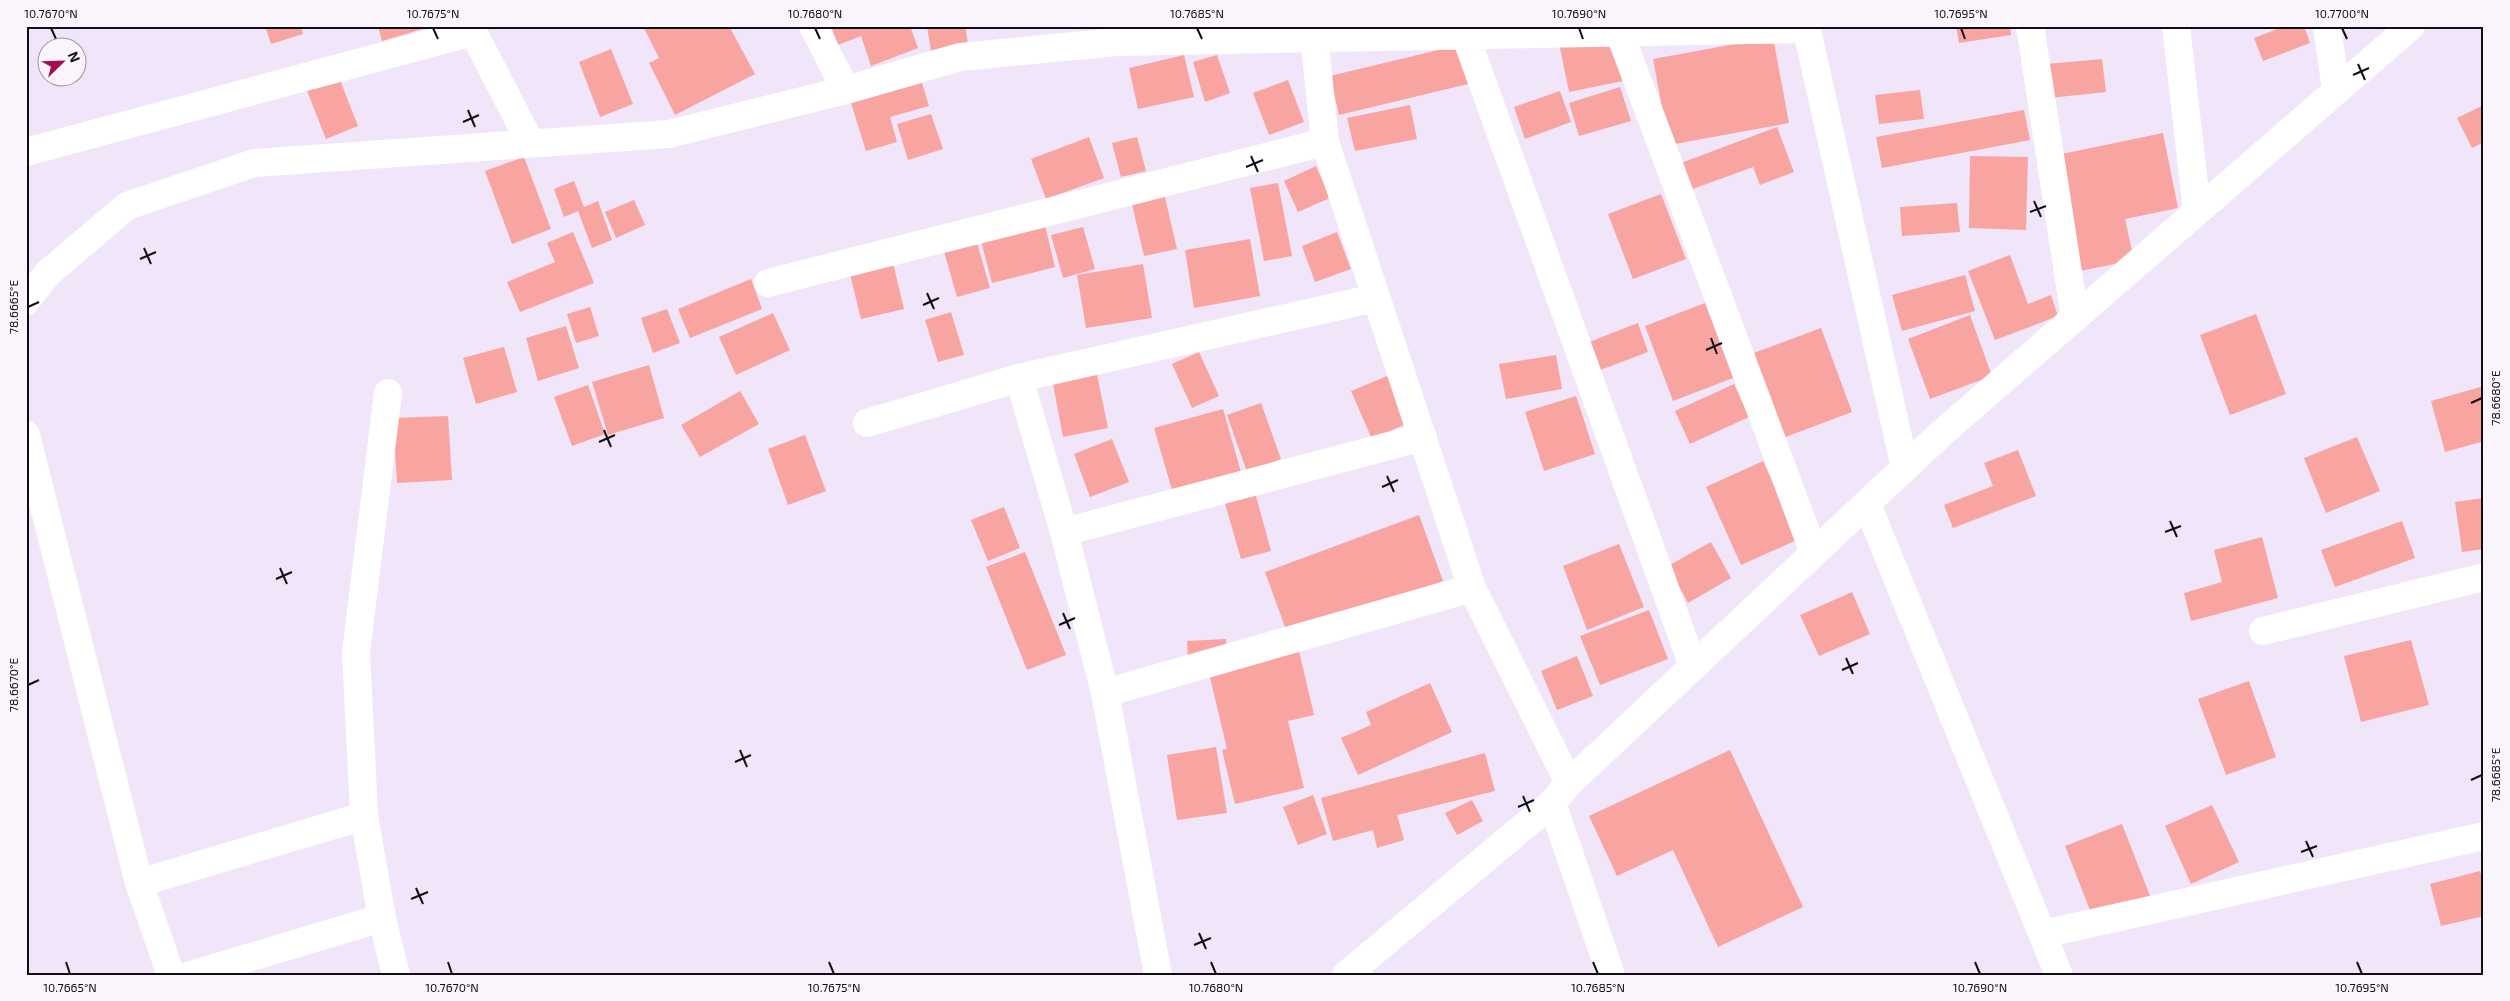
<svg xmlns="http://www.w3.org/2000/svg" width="2510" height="1001" font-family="'Exo 2',sans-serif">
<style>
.building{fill:#f8a4a0}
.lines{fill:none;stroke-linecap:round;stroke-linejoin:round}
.minor{stroke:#fff;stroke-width:28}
.tertiary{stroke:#fff;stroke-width:28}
.ticks{fill:none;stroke:#110d14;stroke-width:2}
.neatline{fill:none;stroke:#110d14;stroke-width:2}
.ticks-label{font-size:12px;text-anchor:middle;fill:#110d14}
</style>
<rect width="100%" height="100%" fill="#f0e5f9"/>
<path class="building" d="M 265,26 L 301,26 L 303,34 L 271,44 Z
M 378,26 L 429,26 L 429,27 L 382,41 Z
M 643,26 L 729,26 L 755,74 L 675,115 L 649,63 L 659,58 Z
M 831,26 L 910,26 L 918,48 L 871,66 L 861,36 L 838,45 Z
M 927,26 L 965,26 L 968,44 L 931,51 Z
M 1956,26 L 2010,26 L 2011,35 L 1959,43 Z
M 2285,26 L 2304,26 L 2310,43 L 2263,61 L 2254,38 Z
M 1613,32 L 1623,81 L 1569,92 L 1559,43 Z
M 1773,37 L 1789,123 L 1669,145 L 1653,59 Z
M 1459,45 L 1468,84 L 1339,115 L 1330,76 Z
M 611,49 L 633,104 L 600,117 L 579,62 Z
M 1184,55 L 1194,97 L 1138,109 L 1129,68 Z
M 1217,55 L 1230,93 L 1205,102 L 1193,62 Z
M 2102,59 L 2106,92 L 2049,98 L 2046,64 Z
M 336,70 L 358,126 L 326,139 L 304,83 Z
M 1288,80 L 1304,122 L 1269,135 L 1253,93 Z
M 922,83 L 929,106 L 890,117 L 897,142 L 866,151 L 851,103 Z
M 1620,87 L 1631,121 L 1579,136 L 1569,103 Z
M 1920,90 L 1924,119 L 1879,124 L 1875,95 Z
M 1560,91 L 1571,122 L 1525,139 L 1514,107 Z
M 1410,105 L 1417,139 L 1355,151 L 1347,118 Z
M 2484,105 L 2484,142 L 2472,148 L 2457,118 Z
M 2024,110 L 2030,140 L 1882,168 L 1876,137 Z
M 931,114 L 943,149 L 908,160 L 897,124 Z
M 1777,127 L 1794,172 L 1760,185 L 1753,167 L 1690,190 L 1681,163 Z
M 2163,133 L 2178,208 L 2125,219 L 2134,260 L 2075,272 L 2052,156 Z
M 1089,137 L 1104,178 L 1046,199 L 1031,159 Z
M 1137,137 L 1146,171 L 1121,177 L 1112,143 Z
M 1970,156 L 2028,157 L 2026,230 L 1969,228 Z
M 524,157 L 551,229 L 512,244 L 485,171 Z
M 1316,166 L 1330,198 L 1298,212 L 1284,181 Z
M 574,181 L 584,207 L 598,201 L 612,240 L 592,248 L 578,211 L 564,217 L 554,189 Z
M 1278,183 L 1292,256 L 1264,261 L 1250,188 Z
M 1163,189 L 1177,249 L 1144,256 L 1130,196 Z
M 1661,194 L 1686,259 L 1633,279 L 1608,214 Z
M 634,200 L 645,225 L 616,238 L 605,212 Z
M 1957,203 L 1960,232 L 1902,236 L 1900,207 Z
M 1045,225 L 1055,267 L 992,283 L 981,241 Z
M 1083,227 L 1095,269 L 1063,278 L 1051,235 Z
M 573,232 L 594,283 L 520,312 L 507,282 L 555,262 L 547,243 Z
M 1337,232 L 1351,269 L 1315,282 L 1302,246 Z
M 976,239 L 990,288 L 957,297 L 943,248 Z
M 1250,239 L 1260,296 L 1194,308 L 1185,250 Z
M 2010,255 L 2028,304 L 2051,295 L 2058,316 L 1995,340 L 1968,271 Z
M 892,259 L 904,309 L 861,319 L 849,270 Z
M 1143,264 L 1152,318 L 1086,328 L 1077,275 Z
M 1965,275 L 1975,311 L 1902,331 L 1892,295 Z
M 751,279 L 762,309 L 690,338 L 678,309 Z
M 1705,303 L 1733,378 L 1673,401 L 1645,326 Z
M 590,307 L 599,336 L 576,343 L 567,314 Z
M 667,309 L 680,343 L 653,353 L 641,318 Z
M 951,312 L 964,355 L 938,362 L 925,320 Z
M 773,313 L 790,350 L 736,375 L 719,337 Z
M 2256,314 L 2286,394 L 2230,415 L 2200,335 Z
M 1970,315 L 1992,376 L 1930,399 L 1908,339 Z
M 1638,323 L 1648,352 L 1595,372 L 1584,344 Z
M 566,326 L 579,368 L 538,381 L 526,338 Z
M 1821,328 L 1852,412 L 1775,441 L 1743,357 Z
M 504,347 L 517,392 L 476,404 L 463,358 Z
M 1199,352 L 1219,396 L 1192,408 L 1172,364 Z
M 1556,355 L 1562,389 L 1506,399 L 1499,364 Z
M 649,365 L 664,418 L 608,435 L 592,382 Z
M 1096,370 L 1108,428 L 1063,437 L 1052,379 Z
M 1387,376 L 1408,423 L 1372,439 L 1351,391 Z
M 1734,384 L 1749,417 L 1690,444 L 1675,411 Z
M 588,385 L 605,434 L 572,446 L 554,397 Z
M 2484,386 L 2484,441 L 2445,452 L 2431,401 Z
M 740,391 L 759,424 L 700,457 L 681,425 Z
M 1576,396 L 1595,454 L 1544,471 L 1525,412 Z
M 1261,403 L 1281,459 L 1247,472 L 1227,415 Z
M 1223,409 L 1241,472 L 1172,490 L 1154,428 Z
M 448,416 L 452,480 L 397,483 L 393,418 Z
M 805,435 L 826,491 L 788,505 L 768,449 Z
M 2357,437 L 2380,491 L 2326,513 L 2304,458 Z
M 1112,439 L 1129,482 L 1090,497 L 1074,454 Z
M 2018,450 L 2036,496 L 1953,528 L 1944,505 L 1993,486 L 1984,463 Z
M 1763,461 L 1799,539 L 1741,565 L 1706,487 Z
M 1253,485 L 1271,551 L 1241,559 L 1222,493 Z
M 2484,498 L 2484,549 L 2462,552 L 2455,502 Z
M 1004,507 L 1020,548 L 988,561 L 971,520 Z
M 1419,515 L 1443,581 L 1289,638 L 1265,572 Z
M 2402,521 L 2415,558 L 2335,587 L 2321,550 Z
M 2262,537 L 2278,598 L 2191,621 L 2184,593 L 2222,582 L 2214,550 Z
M 1711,542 L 1731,578 L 1688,603 L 1668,566 Z
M 1619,544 L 1644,607 L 1587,630 L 1563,566 Z
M 1025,552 L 1066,655 L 1027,670 L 986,567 Z
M 1852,592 L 1870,634 L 1819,656 L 1800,615 Z
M 1649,610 L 1668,659 L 1600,685 L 1580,636 Z
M 1226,639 L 1227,657 L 1188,659 L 1187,641 Z
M 2411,640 L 2429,705 L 2361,722 L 2344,656 Z
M 1299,651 L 1314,715 L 1288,721 L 1304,788 L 1235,804 L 1222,750 L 1227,749 L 1209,673 Z
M 1577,656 L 1593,696 L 1557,710 L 1541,671 Z
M 2249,681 L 2276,757 L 2226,775 L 2198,699 Z
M 1430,683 L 1452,732 L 1358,775 L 1341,738 L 1371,725 L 1366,712 Z
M 1216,747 L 1227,813 L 1177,820 L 1167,755 Z
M 1730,750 L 1803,907 L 1718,947 L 1673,850 L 1617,876 L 1589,816 Z
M 1485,753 L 1495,791 L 1397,815 L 1404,840 L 1377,848 L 1373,830 L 1333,841 L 1321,798 Z
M 1313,795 L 1327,834 L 1298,845 L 1283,807 Z
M 1472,800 L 1483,821 L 1457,835 L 1445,813 Z
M 2212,805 L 2239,862 L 2191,884 L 2165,826 Z
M 2122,824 L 2152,901 L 2095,923 L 2065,846 Z
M 2480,871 L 2484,886 L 2484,916 L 2441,926 L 2430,884 Z"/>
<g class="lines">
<path class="minor" d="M 470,26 L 530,142
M 813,26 L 846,90
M 1313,26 L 1325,142 L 1472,588 L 1569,783
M 1462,26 L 1693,666
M 1617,26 L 1814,553
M 1806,26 L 1905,468
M 2030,26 L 2075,318
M 2176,26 L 2197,211
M 2327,26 L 2336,90
M 26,152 L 473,32
M 768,283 L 1325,142
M 26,301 L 48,273 L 127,206 L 254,163 L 669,134 L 846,90 L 960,57 L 1117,42 L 1807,29
M 1019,378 L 1064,532 L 1105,693 L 1158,975
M 388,393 L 356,652 L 364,816 L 382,918 L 396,975
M 867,423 L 1019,378 L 1375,298
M 26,435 L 139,883 L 171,975
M 1867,504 L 2059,975
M 1064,532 L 1423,437
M 2263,631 L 2484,577
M 1105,693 L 1472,588
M 1552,803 L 1611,975
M 139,883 L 364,816
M 2043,934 L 2484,836
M 191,975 L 382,918"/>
<path class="tertiary" d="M 1346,975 L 1552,803 L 1569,783 L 1943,432 L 2411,26"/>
</g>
<path class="ticks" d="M 51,28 L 56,39M 433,28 L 438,39M 815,28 L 820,39M 1197,28 L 1202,39M 1579,28 L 1583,39M 1961,28 L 1965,39M 2342,28 L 2347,39M 2358,64 L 2365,80M 2353,75 L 2369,68M 468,110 L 475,127M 463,122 L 479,115M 1251,156 L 1258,172M 1246,167 L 1263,160M 2034,201 L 2041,217M 2030,212 L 2046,206M 144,248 L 151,264M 140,259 L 156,252M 927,293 L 934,309M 923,305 L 939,298M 28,307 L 39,302M 1711,338 L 1717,354M 1706,350 L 1722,343M 2471,403 L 2482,398M 604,430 L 611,447M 599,442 L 615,435M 1387,476 L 1394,492M 1382,487 L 1398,480M 2170,521 L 2177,537M 2165,532 L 2181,526M 280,568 L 287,584M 276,579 L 292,572M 1063,613 L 1070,629M 1059,625 L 1075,618M 1846,658 L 1853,674M 1842,670 L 1858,663M 28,685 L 39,680M 740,750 L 747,767M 735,762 L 751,755M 2471,780 L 2482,775M 1523,796 L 1530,812M 1518,807 L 1534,800M 2306,841 L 2313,857M 2301,852 L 2317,846M 416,888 L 423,904M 411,899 L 428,892M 1199,933 L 1206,949M 1194,945 L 1211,938M 66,962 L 70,974M 448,962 L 452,974M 829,962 L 834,974M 1211,962 L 1216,974M 1593,962 L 1598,974M 1975,962 L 1980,974M 2357,962 L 2362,974"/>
<rect width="2510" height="1001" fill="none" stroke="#faf5fd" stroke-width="55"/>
<g transform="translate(62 62) rotate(67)"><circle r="24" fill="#faf5fd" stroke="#9d98a0"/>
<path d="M0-4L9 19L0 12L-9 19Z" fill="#a10d50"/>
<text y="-8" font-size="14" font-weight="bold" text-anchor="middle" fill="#110d14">N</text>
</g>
<rect x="28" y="28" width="2454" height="946" class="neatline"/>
<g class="ticks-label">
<text x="51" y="18">10.7670°N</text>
<text x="433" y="18">10.7675°N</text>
<text x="815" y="18">10.7680°N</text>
<text x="1197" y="18">10.7685°N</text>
<text x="1579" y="18">10.7690°N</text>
<text x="1961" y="18">10.7695°N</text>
<text x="2342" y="18">10.7700°N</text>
<text transform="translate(14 307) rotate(-90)" y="4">78.6665°E</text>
<text transform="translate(2496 398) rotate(-90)" y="4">78.6680°E</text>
<text transform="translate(14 685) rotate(-90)" y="4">78.6670°E</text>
<text transform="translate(2496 775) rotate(-90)" y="4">78.6685°E</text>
<text x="70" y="992">10.7665°N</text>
<text x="452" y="992">10.7670°N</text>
<text x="834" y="992">10.7675°N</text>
<text x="1216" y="992">10.7680°N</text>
<text x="1598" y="992">10.7685°N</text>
<text x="1980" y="992">10.7690°N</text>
<text x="2362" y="992">10.7695°N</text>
</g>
</svg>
